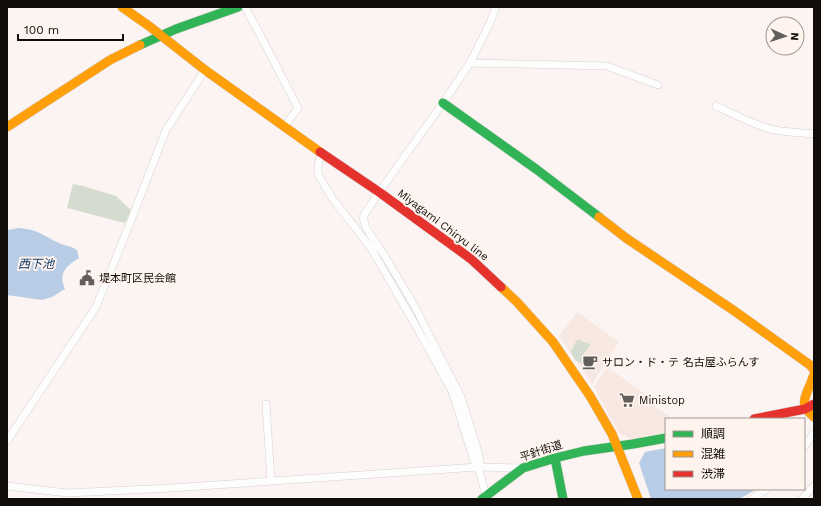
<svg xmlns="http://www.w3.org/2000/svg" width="821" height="506" font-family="'Work Sans','Noto Sans JP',sans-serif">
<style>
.commercial{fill:#f8e8e2}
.green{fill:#d4dccf}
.water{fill:#b9cce5}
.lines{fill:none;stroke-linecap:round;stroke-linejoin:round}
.street-casing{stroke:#d6d1cf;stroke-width:8}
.fast-casing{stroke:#d6d1cf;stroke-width:10}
.slow-casing{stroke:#d6d1cf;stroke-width:10}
.jam-casing{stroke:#d6d1cf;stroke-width:10}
.street{stroke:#fefdfd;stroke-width:7}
.fast{stroke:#30b455;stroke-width:9}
.slow{stroke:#ff9f0a;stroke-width:9}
.jam{stroke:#e5322d;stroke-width:9}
.labels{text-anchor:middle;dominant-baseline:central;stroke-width:4;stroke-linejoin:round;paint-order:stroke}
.street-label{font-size:11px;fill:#100d0b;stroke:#fff3ee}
.poi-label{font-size:11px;fill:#100d0b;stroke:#fff3ee;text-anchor:start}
.water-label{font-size:12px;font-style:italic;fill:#103a67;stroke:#fff3ee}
</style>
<rect width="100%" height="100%" fill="#fbf4f2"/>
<path class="commercial" d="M 577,312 L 619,342 L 592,384 L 559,336 Z
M 607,367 L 647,395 L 644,399 L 673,419 L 666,419 L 666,432 L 631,439 L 619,433 L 594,387 Z"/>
<path class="green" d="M 73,184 L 83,186 L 116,196 L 131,210 L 125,223 L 67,208 Z
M 578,339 L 585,343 L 587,342 L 590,345 L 581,358 L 585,363 L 584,365 L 578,361 L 576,361 L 570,351 L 573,349 L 573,346 Z"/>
<path class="water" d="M 18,228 C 38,229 43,236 59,243 C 65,246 72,246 77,250 L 79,258 C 66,266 58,273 65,289 L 52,297 L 42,300 L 7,295 L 7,235 L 8,230 Z
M 666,448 L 666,489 L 757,489 L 739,499 L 651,499 L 639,463 L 645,452 Z"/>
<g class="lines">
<g class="street-casing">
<path id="street" d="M 245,7 L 265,44 L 298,108 L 284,127
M 470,63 L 607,66 L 658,85
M 716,106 C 735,115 754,125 774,130 C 787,132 801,133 814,134
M 321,153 L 318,166 L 318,174 L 332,198 L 371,248 L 416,326 L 452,391 L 474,461 L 478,467
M 266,404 L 271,481
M 7,441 L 96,307 L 130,223 L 166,130 L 205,70
M 804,447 L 814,433
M 7,486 L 68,493 L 88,492 L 171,488 L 478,467 L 523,468
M 487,499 L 478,467 L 480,463 L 478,451 L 461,397 L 414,305 L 384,255 L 366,228 L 363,217 L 379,192 L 443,103 L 470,63 L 489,25 L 496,7
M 752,499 L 767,489
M 802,499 L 814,486"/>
</g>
<g class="fast-casing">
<path id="fast" d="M 140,45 L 176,29 L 238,7
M 443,103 L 536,169 L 599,217
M 555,458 L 563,499
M 482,499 L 523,468 L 555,458 L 584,451 L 633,444 L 666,438"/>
</g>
<g class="slow-casing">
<path id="slow" d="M 122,7 L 149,26 L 205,70 L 320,152
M 7,127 L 110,60 L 140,45
M 599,217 L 626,238 L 733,310 L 810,365 C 811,367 813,368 814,370 C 815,372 814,375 813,377 C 808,394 796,403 814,417
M 501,287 L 517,302 L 553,342 L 590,396 L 612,434 L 638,499"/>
</g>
<g class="jam-casing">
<path id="jam" d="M 320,152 L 379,192 L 471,259 L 501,287
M 754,419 L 805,409 L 814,404"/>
</g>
<use href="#street" class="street"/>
<use href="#fast" class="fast"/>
<use href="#slow" class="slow"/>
<use href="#jam" class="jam"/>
</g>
<defs>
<g id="civic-bare" transform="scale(1.2)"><path d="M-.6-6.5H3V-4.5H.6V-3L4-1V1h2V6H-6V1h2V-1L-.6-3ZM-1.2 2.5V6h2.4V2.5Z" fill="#625e5c" stroke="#fff3ee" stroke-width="2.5" paint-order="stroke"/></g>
<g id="cafe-bare" transform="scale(1.2)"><path d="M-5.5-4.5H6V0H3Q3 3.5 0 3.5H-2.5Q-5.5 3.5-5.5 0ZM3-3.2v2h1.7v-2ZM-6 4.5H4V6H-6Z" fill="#625e5c" stroke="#fff3ee" stroke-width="2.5" paint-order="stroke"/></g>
<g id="supermarket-bare" transform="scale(1.2)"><path d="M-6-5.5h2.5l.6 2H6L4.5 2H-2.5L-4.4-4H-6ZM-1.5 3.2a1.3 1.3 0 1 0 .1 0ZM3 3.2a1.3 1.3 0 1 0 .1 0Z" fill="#625e5c" stroke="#fff3ee" stroke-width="2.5" paint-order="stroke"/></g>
</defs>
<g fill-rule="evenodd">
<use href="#civic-bare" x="87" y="278"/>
<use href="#cafe-bare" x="590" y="362"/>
<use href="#supermarket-bare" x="627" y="400"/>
</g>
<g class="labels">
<g class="street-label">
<text transform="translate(443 225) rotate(37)">Miyagami Chiryu line</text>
<text transform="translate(541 451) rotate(-18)">平針街道</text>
</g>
<g class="poi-label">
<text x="99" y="278">堤本町区民会館</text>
<text x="602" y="362">サロン・ド・テ 名古屋ふらんす</text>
<text x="639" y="400">Ministop</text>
</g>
<g class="water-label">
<text x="36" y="264">西下池</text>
</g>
</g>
<rect width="821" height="506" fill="none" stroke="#100d0b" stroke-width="16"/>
<rect x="665" y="418" width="140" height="72" fill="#fff3ee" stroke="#9f9793"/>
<rect x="673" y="431" width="20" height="6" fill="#30b455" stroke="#9f9793"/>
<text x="701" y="438" font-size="12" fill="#100d0b">順調</text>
<rect x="673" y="451" width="20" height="6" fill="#ff9f0a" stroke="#9f9793"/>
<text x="701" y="458" font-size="12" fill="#100d0b">混雑</text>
<rect x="673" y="471" width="20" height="6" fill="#e5322d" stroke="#9f9793"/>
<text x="701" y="478" font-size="12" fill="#100d0b">渋滞</text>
<g transform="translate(785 36) rotate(93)"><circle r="19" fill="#fff3ee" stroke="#9f9793"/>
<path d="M0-3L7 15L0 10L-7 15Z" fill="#625e5c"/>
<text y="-6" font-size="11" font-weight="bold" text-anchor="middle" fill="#100d0b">N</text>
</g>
<path d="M18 34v6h105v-6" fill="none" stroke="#100d0b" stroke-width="2"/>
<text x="24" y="34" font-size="12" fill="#100d0b" stroke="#fff3ee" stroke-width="3" paint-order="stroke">100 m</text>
</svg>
